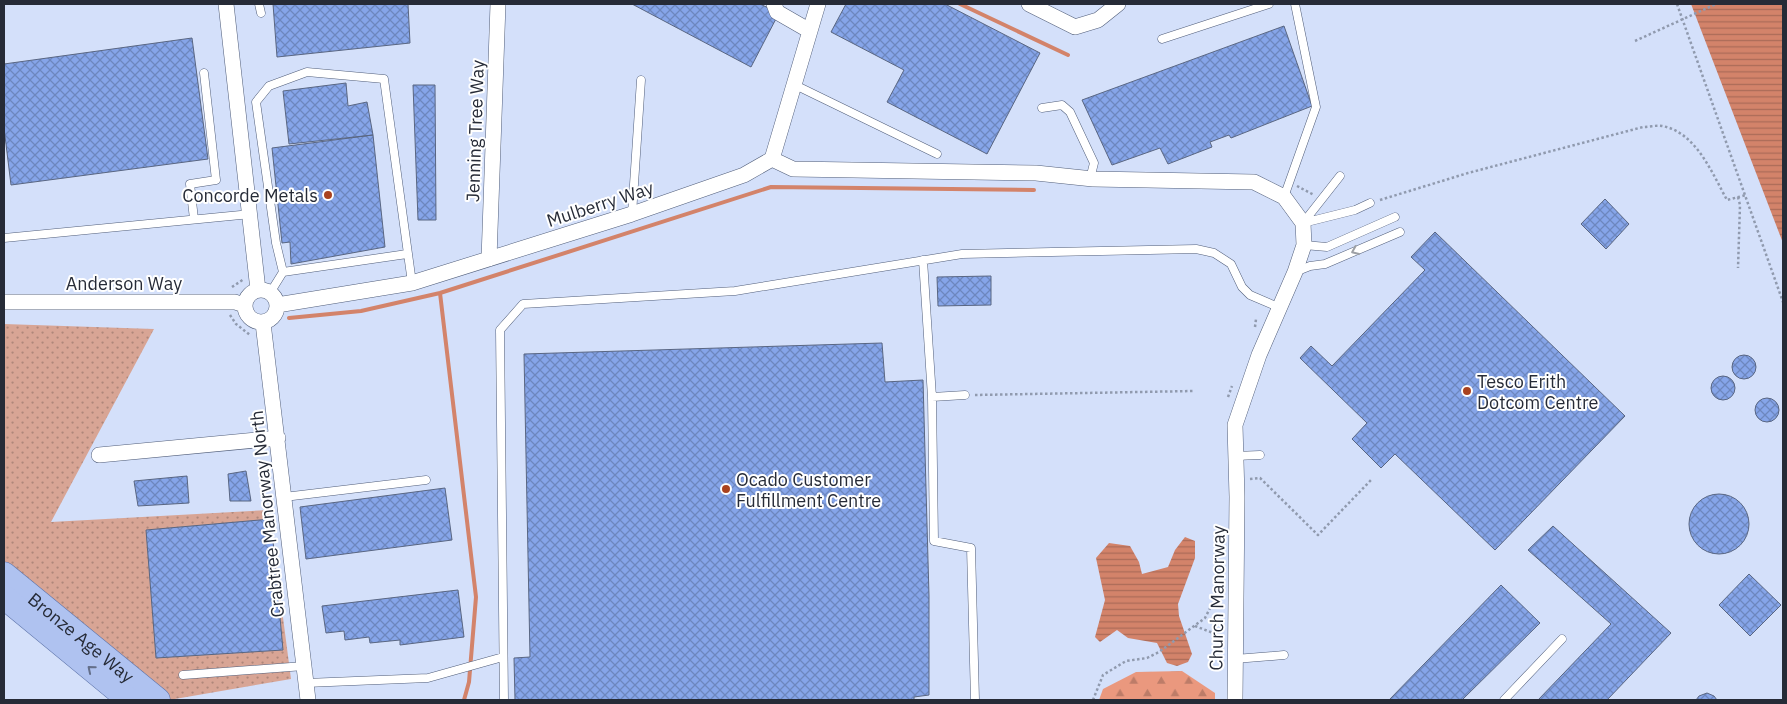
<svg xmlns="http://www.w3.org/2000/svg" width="1787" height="704" font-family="'IBM Plex Sans',sans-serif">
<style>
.grass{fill:url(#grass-dots)}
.forest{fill:url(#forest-firs)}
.water{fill:url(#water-rules)}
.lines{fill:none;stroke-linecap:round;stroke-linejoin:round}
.stream{stroke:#d3836a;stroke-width:4}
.building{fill:url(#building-cross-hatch);stroke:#596682}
.lane-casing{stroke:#515e7a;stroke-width:9}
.street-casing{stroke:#515e7a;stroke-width:16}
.primary-casing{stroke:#5d73a9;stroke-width:25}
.path{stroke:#909aae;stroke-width:2.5;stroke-dasharray:2.5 2.5;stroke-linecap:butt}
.lane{stroke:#fff;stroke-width:8}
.street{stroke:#fff;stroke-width:15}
.primary{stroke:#afc2f0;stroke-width:24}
.oneway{stroke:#9da0a5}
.oneway2{stroke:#646f8a}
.poi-dot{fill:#a9421f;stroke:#fff;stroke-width:2}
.labels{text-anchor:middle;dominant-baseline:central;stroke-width:4;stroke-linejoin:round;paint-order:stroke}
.street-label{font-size:18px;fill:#262b37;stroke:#fff}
.poi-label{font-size:18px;fill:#262b37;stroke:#fff;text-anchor:start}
</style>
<defs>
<pattern id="grass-dots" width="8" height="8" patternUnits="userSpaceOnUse" patternTransform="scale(1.25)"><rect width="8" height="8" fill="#d8a595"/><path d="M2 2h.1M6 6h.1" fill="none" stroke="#af877a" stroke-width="1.8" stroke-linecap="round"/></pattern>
<pattern id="forest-firs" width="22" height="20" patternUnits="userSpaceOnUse" patternTransform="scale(1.25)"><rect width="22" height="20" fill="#ea987e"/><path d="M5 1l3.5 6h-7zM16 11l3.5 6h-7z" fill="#bd7c68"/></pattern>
<pattern id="water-rules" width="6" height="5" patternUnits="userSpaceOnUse" patternTransform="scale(1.25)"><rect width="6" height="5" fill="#d3836a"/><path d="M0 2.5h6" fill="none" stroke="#ab6b58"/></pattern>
<pattern id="building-cross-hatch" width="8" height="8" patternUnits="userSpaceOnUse" patternTransform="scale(1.25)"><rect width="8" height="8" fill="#86a5e9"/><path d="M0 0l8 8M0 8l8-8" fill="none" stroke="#6d87be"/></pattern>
</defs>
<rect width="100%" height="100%" fill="#d4e0fa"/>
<path class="grass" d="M 4,324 L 154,329 L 51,522 L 269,510 L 291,679 L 169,700 L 4,565 Z"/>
<path class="forest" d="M 1182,671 L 1215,693 L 1215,700 L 1099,700 L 1103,689 L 1136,672 Z"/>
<path class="water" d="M 1691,4 L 1783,4 L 1783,243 Z
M 1185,537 L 1195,541 L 1195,558 L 1178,604 L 1179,616 L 1192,654 L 1188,662 L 1177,666 L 1167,663 L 1157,643 L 1128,638 L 1117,630 L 1100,642 L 1095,637 L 1105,600 L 1096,558 L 1109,543 L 1130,546 L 1139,562 L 1142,574 L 1168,567 L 1175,550 Z"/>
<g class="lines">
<path class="stream" d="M 960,4 L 1068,55
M 440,293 L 476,597 L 469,682 L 464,700
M 289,318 L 361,311 L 440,293 L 771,187 L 1034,190"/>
</g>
<path class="building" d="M 273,4 L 408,4 L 410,43 L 277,57 Z
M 632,4 L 760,4 L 779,13 L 751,67 Z
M 846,4 L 945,4 L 1040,53 L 987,154 L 887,102 L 904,70 L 831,32 Z
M 1284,26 L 1312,106 L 1231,138 L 1229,135 L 1210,142 L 1212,147 L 1168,164 L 1160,148 L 1112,165 L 1082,100 Z
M 192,38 L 208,159 L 11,185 L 4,128 L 4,64 Z
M 346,83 L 348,106 L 367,102 L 373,135 L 289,144 L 283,91 Z
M 413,85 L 435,85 L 436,220 L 418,220 Z
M 373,135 L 385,247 L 291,264 L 290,242 L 282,243 L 272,148 Z
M 1605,199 L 1629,224 L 1606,249 L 1581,224 Z
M 1435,232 L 1625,416 L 1495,550 L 1395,454 L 1381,468 L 1352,439 L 1367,423 L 1300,358 L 1311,346 L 1332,366 L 1425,270 L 1411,257 Z
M 991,276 L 991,305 L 938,306 L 937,277 Z
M 882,343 L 885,382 L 923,380 L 929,596 L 929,695 L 914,697 L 914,700 L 515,700 L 514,658 L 530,657 L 524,354 Z
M1732 367a12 12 0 1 1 24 0a12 12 0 1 1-24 0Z
M1711 388a12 12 0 1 1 24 0a12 12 0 1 1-24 0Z
M1755 410a12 12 0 1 1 24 0a12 12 0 1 1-24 0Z
M 246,471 L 251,501 L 230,501 L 228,474 Z
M 187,476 L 189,503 L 138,506 L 134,481 Z
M 445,488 L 452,540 L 306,559 L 300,507 Z
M1689 524a30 30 0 1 1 60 0a30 30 0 1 1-60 0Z
M 271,519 L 283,650 L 156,658 L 146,530 Z
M 1553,526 L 1671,633 L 1607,700 L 1538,700 L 1611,624 L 1528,550 Z
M 1749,574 L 1781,605 L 1750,636 L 1719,605 Z
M 1501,585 L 1540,623 L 1462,700 L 1389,700 Z
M 458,590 L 464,637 L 400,645 L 400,640 L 370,643 L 369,637 L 345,640 L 344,631 L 326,633 L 322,606 Z
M 1707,693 L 1714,696 L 1717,700 L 1696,700 L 1699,696 Z"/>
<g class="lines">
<g class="lane-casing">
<path id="lane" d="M 259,4 L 261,13
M 1162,39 L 1269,4
M 793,84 L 937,154
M 1042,108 L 1062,105 L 1070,112 L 1094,163 L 1090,179
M 1284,197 L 1316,107 L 1295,4
M 632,214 L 641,80
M 194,219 L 190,184 L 216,180 L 204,73
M 1303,223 L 1355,210 L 1370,203
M 1303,223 L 1340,176
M 4,238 L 251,214
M 1304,245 L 1327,247 L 1395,217
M 923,260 L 932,397 L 965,395
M 283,272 L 407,254
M 1295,272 L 1310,266 L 1325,264 L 1400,232
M 270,293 L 283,272 L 276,243 L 256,102 L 269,86 L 307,72 L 384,79 L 412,283
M 932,397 L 934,541 L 971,548 L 975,700
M 1235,456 L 1260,455
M 284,497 L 426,480
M 1235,659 L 1284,655
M 183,675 L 304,666
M 306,683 L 428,678 L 503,657
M 504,700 L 500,330 L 523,304 L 735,291 L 962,254 L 1196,249 L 1214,253 L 1231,264 L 1242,287 L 1250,295 L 1278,307
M 1504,700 L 1562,639"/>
</g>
<g class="street-casing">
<path id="street" d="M 226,4 L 258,290
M 774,4 L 777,12 L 810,31
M 1029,4 L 1075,27 L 1098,20 L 1118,4
M 772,159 L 793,169 L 1036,173 L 1093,179 L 1254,182 L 1284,197 L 1303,223 L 1304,245 L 1295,272 L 1259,355 L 1235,425 L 1237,497 L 1235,700
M 489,259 L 498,4
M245 306a16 16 0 1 1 32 0a16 16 0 1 1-32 0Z
M 4,302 L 235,302 L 244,305
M 277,305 L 412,283 L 632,214 L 744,175 L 772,159 L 818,4
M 263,323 L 308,700
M 99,455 L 278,438"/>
</g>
<g class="primary-casing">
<g id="primary">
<path id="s1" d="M 4,574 L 158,700"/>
<path d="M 4,597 L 129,700"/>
</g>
</g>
<path class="path" d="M 1677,4 L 1783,302
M 1635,41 L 1716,4
M 1297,186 L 1314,195
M 1738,197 L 1740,205 L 1738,268
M 1380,200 L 1468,173 L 1643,127 C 1649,127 1656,125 1662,126 C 1696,132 1712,173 1727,200 L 1746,195
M 232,287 L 244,279
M 230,315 L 236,324 L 250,335
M 1255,327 L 1256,319
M 975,395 L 1194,391
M 1228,397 L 1232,386
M 1250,479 L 1260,478 L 1318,535 L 1372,479
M 1195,626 L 1221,636
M 1093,700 L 1103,675 L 1126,661 L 1147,658 L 1159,652 L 1205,618 L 1221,587"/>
<use href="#lane" class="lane"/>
<use href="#street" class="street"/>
<use href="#primary" class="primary"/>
</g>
<defs><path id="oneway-chevron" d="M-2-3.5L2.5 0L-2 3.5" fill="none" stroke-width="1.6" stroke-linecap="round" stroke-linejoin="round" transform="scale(1.25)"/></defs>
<use class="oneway" href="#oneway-chevron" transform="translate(1355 251) rotate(157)"/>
<use class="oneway2" href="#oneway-chevron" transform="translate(91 669) rotate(-140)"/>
<g class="poi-dot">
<circle cx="328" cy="195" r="5"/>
<circle cx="1467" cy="391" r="5"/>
<circle cx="726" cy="489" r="5"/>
</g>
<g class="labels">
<g class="street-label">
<text transform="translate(475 131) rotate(-88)">Jenning Tree Way</text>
<text transform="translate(600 204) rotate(-18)">Mulberry Way</text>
<text x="124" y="283">Anderson Way</text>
<text transform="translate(267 514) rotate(-96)">Crabtree Manorway North</text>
<text transform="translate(1217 598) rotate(-89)">Church Manorway</text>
<text stroke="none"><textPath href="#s1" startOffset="100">Bronze Age Way</textPath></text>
</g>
<g class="poi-label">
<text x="318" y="195" text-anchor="end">Concorde Metals</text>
<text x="1477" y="381">Tesco Erith<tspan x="1477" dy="21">Dotcom Centre</tspan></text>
<text x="736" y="479">Ocado Customer<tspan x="736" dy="21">Fulfillment Centre</tspan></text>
</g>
</g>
<rect width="1787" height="704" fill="none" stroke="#262b37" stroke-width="10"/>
</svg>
